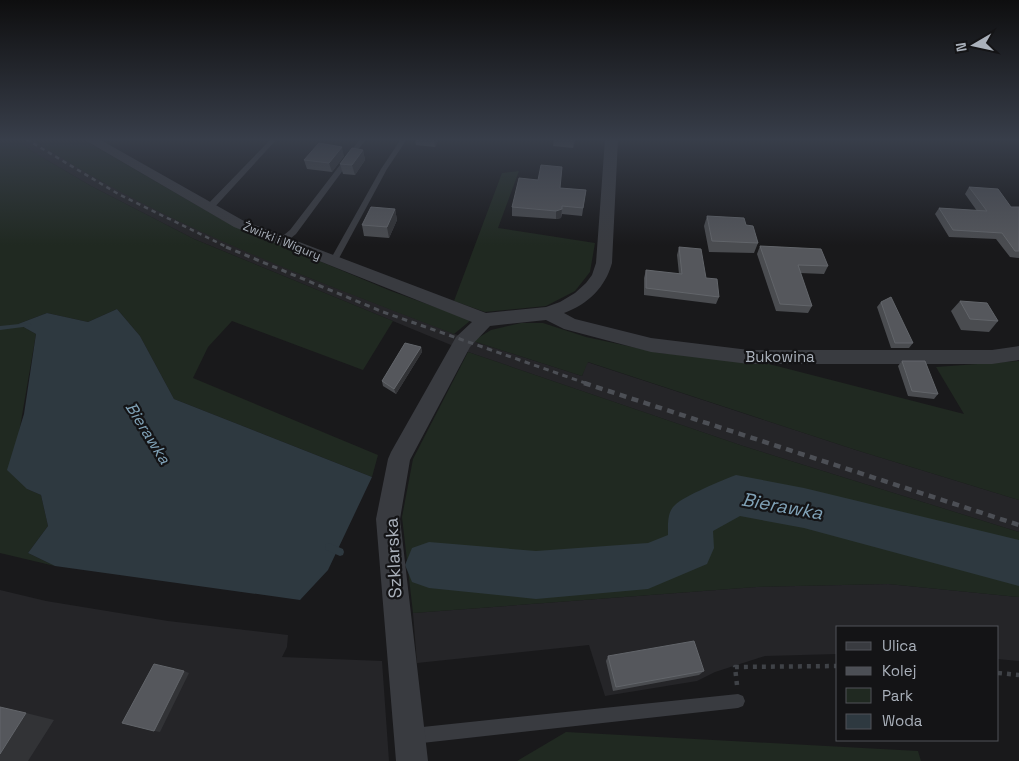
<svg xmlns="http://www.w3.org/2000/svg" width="1019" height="761" font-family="'Space Grotesk',sans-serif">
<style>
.built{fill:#252528}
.green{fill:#202921}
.water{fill:#2e3940}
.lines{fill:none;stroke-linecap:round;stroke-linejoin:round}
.stream{fill:#2e3940;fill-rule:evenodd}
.river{fill:#2e3940;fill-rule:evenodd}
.path{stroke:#3f4247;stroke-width:4.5;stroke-dasharray:4 5;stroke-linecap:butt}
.service{fill:#393b40;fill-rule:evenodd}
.minor{fill:#393b40;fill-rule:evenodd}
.rail-far2{stroke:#4c4f55;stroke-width:2.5;stroke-dasharray:4.5 4;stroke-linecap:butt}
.rail-far1{stroke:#4c4f55;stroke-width:3;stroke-dasharray:5.5 4.5;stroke-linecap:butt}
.rail{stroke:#4c4f55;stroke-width:4.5;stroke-dasharray:7 5.5;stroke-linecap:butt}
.wall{fill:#4a4c50}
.shaded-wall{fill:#323336}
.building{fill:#55575c;stroke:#62656a}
.labels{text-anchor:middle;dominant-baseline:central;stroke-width:4.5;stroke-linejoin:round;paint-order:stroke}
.far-street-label{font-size:12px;fill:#aab1bb;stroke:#141416}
.street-label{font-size:15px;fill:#aab1bb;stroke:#141416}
.water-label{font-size:16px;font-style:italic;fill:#80a2b7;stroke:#141416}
.near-street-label{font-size:18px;fill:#aab1bb;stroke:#141416}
.near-water-label{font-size:19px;font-style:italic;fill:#80a2b7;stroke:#141416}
</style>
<rect width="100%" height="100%" fill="#19191b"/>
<path class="built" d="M 15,139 L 32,139 L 101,181 L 203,231 L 305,276 L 473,341 L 582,376 L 587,362 L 856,450 L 1019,500 L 1019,532 L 743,446 L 468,352 L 194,239 L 91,186 L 35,153 Z
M 888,584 L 1019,597 L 1019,661 L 998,659 L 998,627 L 838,627 L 838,654 L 765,656 L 715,672 L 697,681 L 605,696 L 589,645 L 417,663 L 413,613 L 756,587 Z
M 0,590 L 46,601 L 168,621 L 288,635 L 287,647 L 282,657 L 382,661 L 389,761 L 0,761 Z"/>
<path class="green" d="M 0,139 L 15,139 L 35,153 L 91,186 L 194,239 L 393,321 L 363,370 L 232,321 L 208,347 L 193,378 L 378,455 L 372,477 L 174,399 L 140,336 L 117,309 L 88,322 L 47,313 L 18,324 L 36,334 L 19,433 L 27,489 L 41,495 L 48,526 L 28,553 L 55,566 L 0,553 Z
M 32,139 L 82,139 L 226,222 L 391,291 L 471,320 L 454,334 C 311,279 159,224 32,139 Z
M 519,171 L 498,228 L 595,243 L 590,272 L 575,291 L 546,306 L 485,312 L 454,301 L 502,173 Z
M 521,323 L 543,323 L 586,337 L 660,353 L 761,362 L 964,414 L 936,367 L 1019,361 L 1019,500 L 856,450 L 588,362 L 582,376 L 473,341 L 491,330 Z
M 468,352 L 743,446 L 1019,532 L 1019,597 L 888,584 L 756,587 L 413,613 L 402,517 L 413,459 Z
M 566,732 L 918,751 L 921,761 L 517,761 Z"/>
<path class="water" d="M 117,309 L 140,336 L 174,399 L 372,477 L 328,570 L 300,600 L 55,566 L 28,553 L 48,526 L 41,495 L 27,489 L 7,470 L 24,414 L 36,334 L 18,324 L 47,313 L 88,322 Z"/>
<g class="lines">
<path class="stream" d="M 29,323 L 32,325 L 31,326 L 0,330 L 0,326 Z
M 329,543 L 343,549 L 344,552 L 343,555 L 340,556 L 326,550 L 325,547 L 326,544 Z"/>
<path class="river" d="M 736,475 L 804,488 L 1019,540 L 1019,586 L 804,528 L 740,516 L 713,531 L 714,548 L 707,564 L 648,589 L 536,599 L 429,588 L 412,582 L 405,565 L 412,548 L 429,542 L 536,551 L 648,543 L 668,535 C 668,525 667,512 675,505 C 684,496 723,480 736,475 Z"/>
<path class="path" d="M 998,673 L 1019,675
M 737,685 L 735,667 L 838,666"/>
<path class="service" d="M 271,139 L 277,139 L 212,210 L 206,210 L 206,206 Z
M 360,139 L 366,139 L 296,234 L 285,243 L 279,243 L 279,239 L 290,230 Z
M 401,139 L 407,139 L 387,169 L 337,262 L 333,265 L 330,264 L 329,262 L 381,169 Z
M 738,694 L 743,696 L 745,701 L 743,706 L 738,708 L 413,744 L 408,741 L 405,736 L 408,731 L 413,728 Z"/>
<path class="minor" d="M 83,139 L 99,139 L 244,221 L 486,313 L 546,307 L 560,302 L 575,293 L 586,283 L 592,275 L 596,263 L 605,139 L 618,139 L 612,263 C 605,288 588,304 564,313 L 575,319 L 651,338 L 749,350 L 992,350 L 1019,346 L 1019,360 L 992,364 L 749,364 L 651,352 L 564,329 L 546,320 L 490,326 L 470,347 L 410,460 L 400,519 L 428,761 L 396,761 L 376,519 L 388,459 L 391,452 L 456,337 L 472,322 L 234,227 Z"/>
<path class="rail-far2" d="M 26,139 L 120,195 L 229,248"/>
<path class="rail-far1" d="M 226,247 L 383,312 L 588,384"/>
<path class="rail" d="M 584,383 L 1019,525"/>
</g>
<path class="wall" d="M 415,138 L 439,138 L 435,147 L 416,145 Z
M 554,138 L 576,138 L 573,148 L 553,146 Z
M 363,150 L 365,160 L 355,175 L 343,174 L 340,164 Z
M 344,156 L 332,172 L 307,169 L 304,160 Z
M 969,187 L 1011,207 L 1019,207 L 1019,258 L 1010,257 L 996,239 L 949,237 L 935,214 L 939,208 L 977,211 L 965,194 Z
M 560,188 L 586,190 L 582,216 L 562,214 L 561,218 L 556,219 L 512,216 L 512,207 Z
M 395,209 L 397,220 L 389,238 L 364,236 L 362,225 Z
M 707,216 L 746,225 L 758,243 L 754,253 L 709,252 L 704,226 Z
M 760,246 L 828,266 L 824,274 L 800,273 L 812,306 L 808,313 L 776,311 L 757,254 Z
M 679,247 L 706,278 L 719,297 L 716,304 L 644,295 L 644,278 L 646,270 L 679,274 L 677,255 Z
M 960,301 L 998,321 L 989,332 L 961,330 L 951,311 Z
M 881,302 L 913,343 L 909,348 L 891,348 L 877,307 Z
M 421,347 L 422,352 L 396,394 L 383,386 L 382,381 Z
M 902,361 L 938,394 L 934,399 L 908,396 L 898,366 Z
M 608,656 L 704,671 L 699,675 L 613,691 L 606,661 Z"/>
<path class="shaded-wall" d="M 434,138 L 439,138 L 435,147 L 434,140 Z
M 576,138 L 573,148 L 574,139 Z
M 342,147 L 344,156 L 332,172 L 329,163 Z
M 363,150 L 365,160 L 355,175 L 352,165 Z
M 395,209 L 397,220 L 389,238 L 387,227 Z
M 562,209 L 561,218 L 556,219 L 556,211 Z
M 421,347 L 422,352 L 396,394 L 394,389 Z
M 184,671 L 189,673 L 160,732 L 154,731 Z
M 26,713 L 54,720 L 28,761 L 0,761 L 0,754 Z"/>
<path class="building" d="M 319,143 L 342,147 L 329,163 L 304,160 Z
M 352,148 L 363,150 L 352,165 L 340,164 Z
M 541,165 L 562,167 L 560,188 L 586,190 L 583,208 L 562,206 L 562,209 L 556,211 L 512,207 L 519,178 L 538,180 Z
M 969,187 L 998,189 L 1011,207 L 1019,207 L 1019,251 L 1015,251 L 1002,233 L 953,230 L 939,208 L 987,211 Z
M 371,207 L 395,209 L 387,227 L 362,225 Z
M 707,216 L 744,218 L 746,225 L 753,226 L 758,243 L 712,241 Z
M 760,246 L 821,249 L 828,266 L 798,265 L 812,306 L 780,304 Z
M 679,247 L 701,249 L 706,278 L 717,279 L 719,297 L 646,288 L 646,270 L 682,274 Z
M 891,297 L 913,343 L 895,343 L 881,302 Z
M 960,301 L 987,303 L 998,321 L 970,319 Z
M 405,343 L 421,347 L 394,389 L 382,381 Z
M 902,361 L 925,361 L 938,394 L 912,391 Z
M 694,641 L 704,671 L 616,687 L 608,656 Z
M 154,664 L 184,671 L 154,731 L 122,723 Z
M 0,707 L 26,713 L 0,754 Z"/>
<linearGradient id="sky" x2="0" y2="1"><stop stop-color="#0e0e0f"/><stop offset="0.57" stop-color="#383e4a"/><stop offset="1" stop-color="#383e4a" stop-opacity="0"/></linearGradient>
<rect width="1019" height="245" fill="url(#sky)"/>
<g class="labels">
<g class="far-street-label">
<text transform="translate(282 241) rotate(22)">Żwirki i Wigury</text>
</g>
<g class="street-label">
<text x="780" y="356">Bukowina</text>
</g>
<g class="water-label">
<text transform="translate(148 433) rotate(58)">Bierawka</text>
</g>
<g class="near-street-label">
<text transform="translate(393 558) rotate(-93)">Szklarska</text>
</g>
<g class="near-water-label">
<text transform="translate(782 506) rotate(10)">Bierawka</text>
</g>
</g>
<rect x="836" y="626" width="162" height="115" fill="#141416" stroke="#505358"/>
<rect x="846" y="642" width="25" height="8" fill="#393b40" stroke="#505358"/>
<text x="882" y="651" font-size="15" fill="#aab1bb">Ulica</text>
<rect x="846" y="667" width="25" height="8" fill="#4c4f55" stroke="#505358"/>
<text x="882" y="676" font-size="15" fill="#aab1bb">Kolej</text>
<rect x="846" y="688" width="25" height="15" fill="#202921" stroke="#505358"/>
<text x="882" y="701" font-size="15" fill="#aab1bb">Park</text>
<rect x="846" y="714" width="25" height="15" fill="#2e3940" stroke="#505358"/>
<text x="882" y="726" font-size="15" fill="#aab1bb">Woda</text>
<g transform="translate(974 45) rotate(261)" stroke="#141416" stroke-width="4" paint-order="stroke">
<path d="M0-4L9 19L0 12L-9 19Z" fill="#aab1bb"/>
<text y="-8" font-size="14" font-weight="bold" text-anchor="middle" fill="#aab1bb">N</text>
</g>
</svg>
